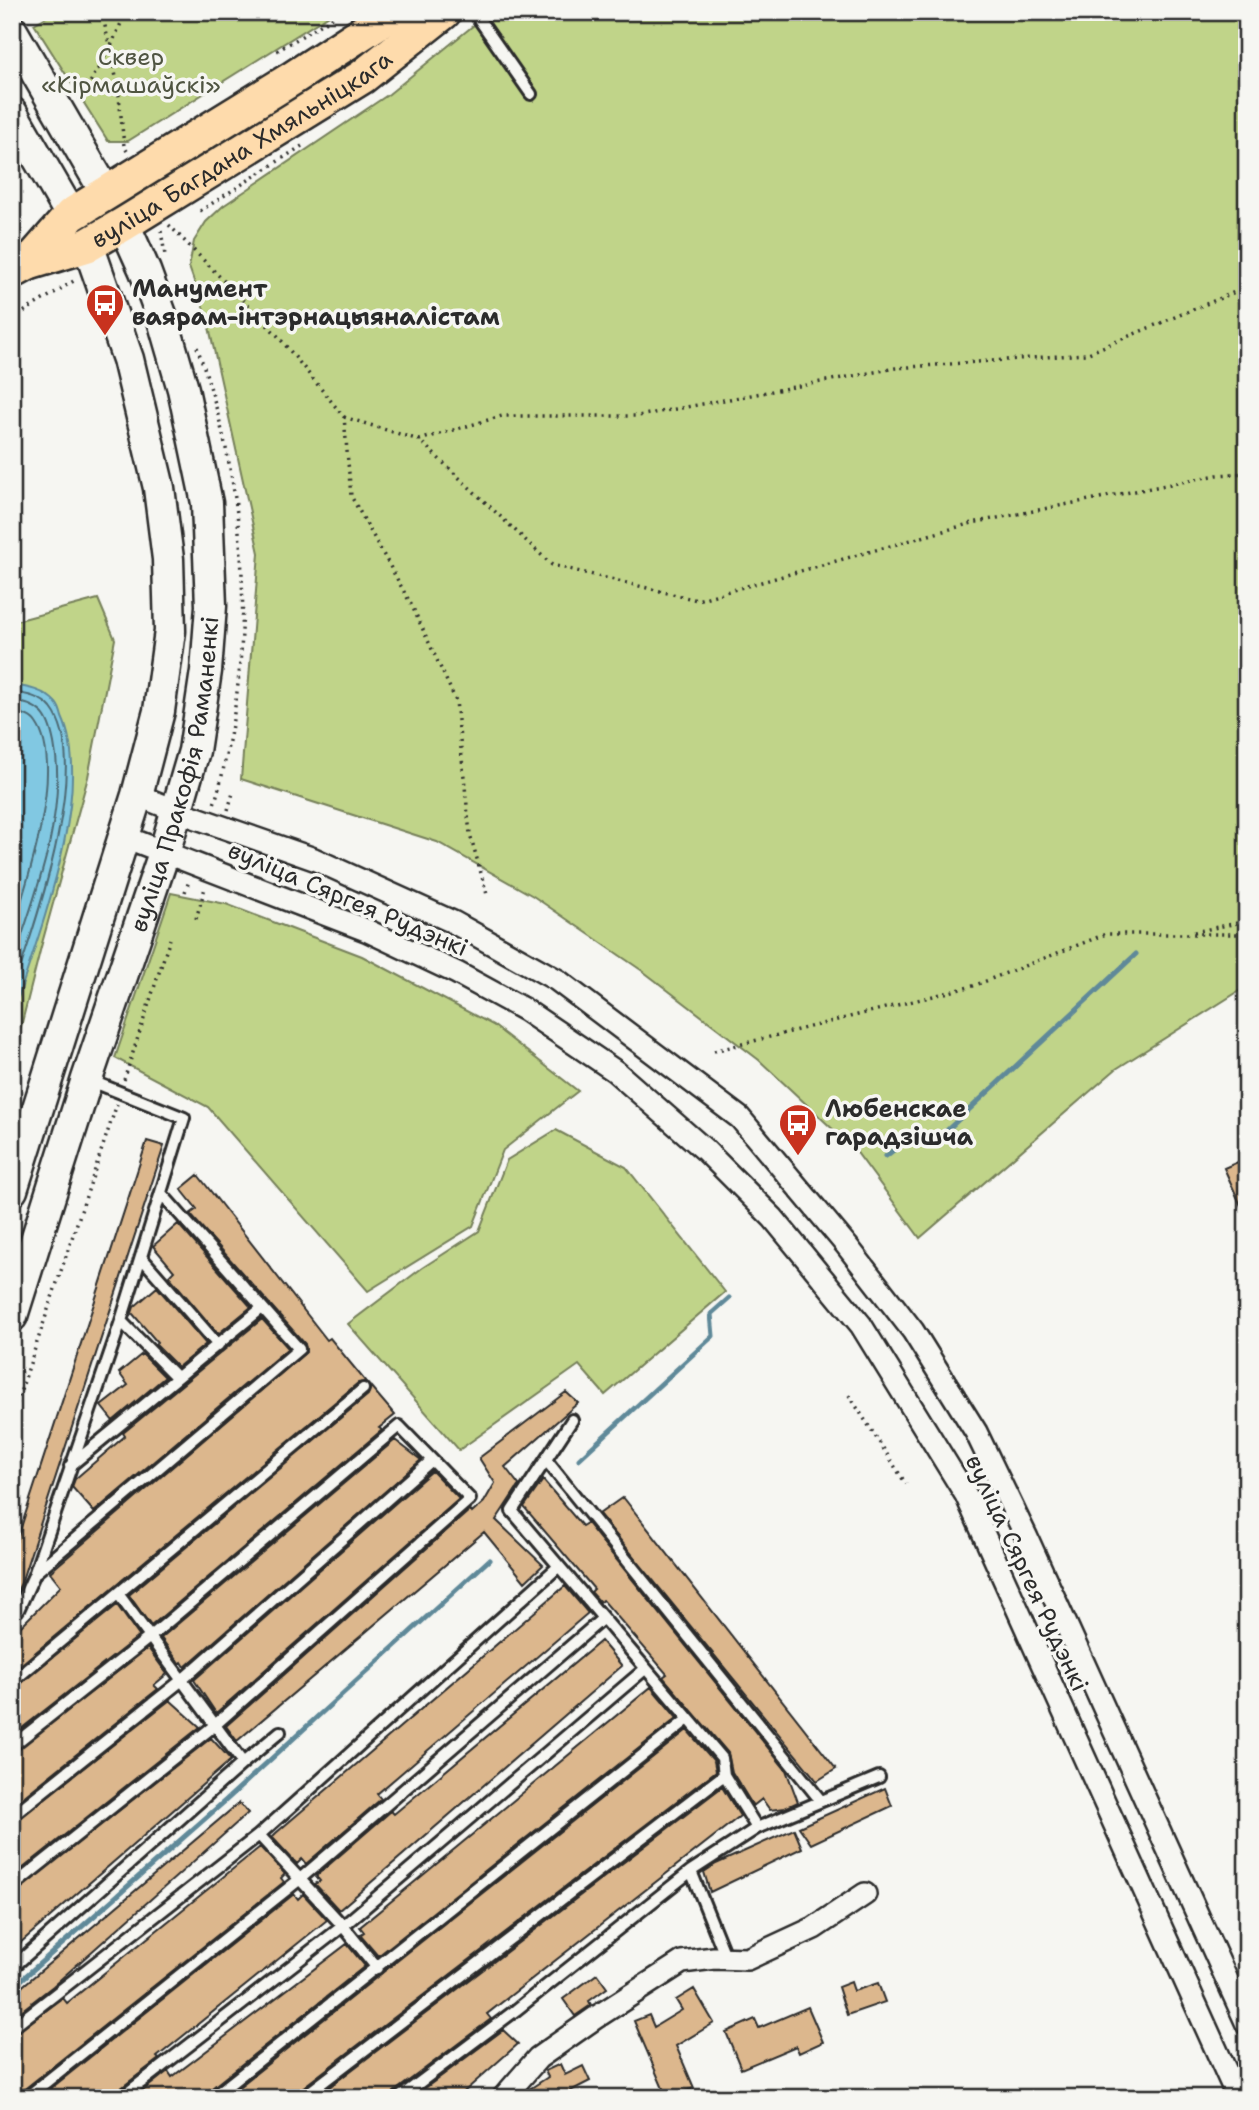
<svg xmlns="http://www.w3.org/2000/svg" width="1259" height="2110" viewBox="0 0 1259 2110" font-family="'Shantell Sans',sans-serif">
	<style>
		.green { fill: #c0d489; stroke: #76805a; stroke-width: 2 }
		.water { fill: #81c8e2; stroke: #5f8999; stroke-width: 2 }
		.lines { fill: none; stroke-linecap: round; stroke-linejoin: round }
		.shore { stroke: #4d6a74; stroke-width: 2 }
		.stream { stroke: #5f8999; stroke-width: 5 }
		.building { fill: #dcb78d; stroke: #2b2b2b; stroke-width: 2 }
		.lane-casing { stroke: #2b2b2b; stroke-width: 16 }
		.street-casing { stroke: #2b2b2b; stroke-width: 26 }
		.secondary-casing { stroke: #2b2b2b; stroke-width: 35 }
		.primary-casing { stroke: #2b2b2b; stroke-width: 38 }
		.path { stroke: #2b2b2b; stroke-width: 3.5; stroke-dasharray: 2 5; stroke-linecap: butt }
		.lane { stroke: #f6f6f2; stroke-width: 10 }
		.street { stroke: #f6f6f2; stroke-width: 21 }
		.secondary { stroke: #f6f6f2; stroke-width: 30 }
		.primary { stroke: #fedbac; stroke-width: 33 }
		.labels { text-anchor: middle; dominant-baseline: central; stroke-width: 7; stroke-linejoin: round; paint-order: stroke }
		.park-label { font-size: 24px; fill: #505542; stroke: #f6f6f2 }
		.street-label { font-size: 24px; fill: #2b2b2b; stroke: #f6f6f2 }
		.poi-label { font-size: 24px; font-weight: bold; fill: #2b2b2b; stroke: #f6f6f2; text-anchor: start }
	</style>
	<rect width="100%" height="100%" fill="#f6f6f2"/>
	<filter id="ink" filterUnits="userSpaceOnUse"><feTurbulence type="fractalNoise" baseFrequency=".0143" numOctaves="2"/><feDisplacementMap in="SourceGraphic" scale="14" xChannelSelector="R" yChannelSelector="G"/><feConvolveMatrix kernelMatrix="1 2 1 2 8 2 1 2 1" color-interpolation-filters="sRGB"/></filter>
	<g filter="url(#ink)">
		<path class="green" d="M 55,12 L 334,12 L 128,141 L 108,141 L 34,24 Z
			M 490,12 L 1247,12 L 1247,986 L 1116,1069 L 920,1238 L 855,1150 L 759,1060 L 644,972 L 533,896 L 437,842 L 241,779 L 259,553 L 207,318 L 189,267 L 194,241 L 206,222 L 223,206 L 389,94 Z
			M 98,599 L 115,639 L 88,777 L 41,947 L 12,1062 L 12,622 Z
			M 171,893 L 226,904 L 362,956 L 493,1025 L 578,1091 L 503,1150 L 473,1226 L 368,1291 L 208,1107 L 115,1058 Z
			M 556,1130 L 626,1167 L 725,1292 L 605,1395 L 579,1365 L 459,1450 L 348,1324 L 422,1268 L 479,1231 L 507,1160 Z"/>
		<path class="water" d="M 12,685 C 27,687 45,690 56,703 C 59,706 61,713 62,717 C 96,791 36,941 12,1016 Z"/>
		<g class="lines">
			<path class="shore" d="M 12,692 C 26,694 42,697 51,708 C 94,763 32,932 12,993
				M 12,701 C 23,703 33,704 42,713 C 49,720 52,733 54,743 C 68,813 34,898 12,965
				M 12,712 C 21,713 31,715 36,723 C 66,766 27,884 12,930"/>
			<path class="stream" d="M 886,1156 L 913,1135 L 944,1133 L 1136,954
				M 579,1459 L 713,1336 L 711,1314 L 729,1298
				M 12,1988 L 225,1801 L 489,1560"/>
		</g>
		<path class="building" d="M 147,1141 L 164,1146 L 21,1583 L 12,1602 L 12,1555 Z
			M 1247,1158 L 1247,1219 L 1224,1168 Z
			M 198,1175 L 327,1340 L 330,1338 L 366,1382 L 358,1383 L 12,1672 L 12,1635 L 61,1586 L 50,1572 L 306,1352 L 305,1344 L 190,1214 L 197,1209 L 181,1189 Z
			M 178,1224 L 251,1307 L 218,1334 L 169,1276 L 174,1271 L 153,1246 Z
			M 157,1287 L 206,1344 L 178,1367 L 155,1344 L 157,1342 L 132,1313 L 134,1307 Z
			M 262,1319 L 288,1348 L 94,1512 L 72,1487 L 75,1479 L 125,1436 L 123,1433 Z
			M 142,1354 L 165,1377 L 113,1421 L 101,1406 L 128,1385 L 119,1373 Z
			M 371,1387 L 395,1415 L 379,1428 L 382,1430 L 151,1626 L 129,1595 L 368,1395 Z
			M 566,1392 L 578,1403 L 505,1467 L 519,1485 L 496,1520 L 543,1565 L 525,1582 L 484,1532 L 237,1741 L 226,1726 L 470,1510 L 472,1513 L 484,1502 L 495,1483 L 479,1458 Z
			M 395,1440 L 421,1460 L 185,1667 L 182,1662 L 180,1664 L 161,1638 Z
			M 432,1471 L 459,1499 L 216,1713 L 194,1680 Z
			M 543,1480 L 582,1526 L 587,1523 L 786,1770 L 798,1802 L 785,1808 L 770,1810 L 762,1799 L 753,1806 L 732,1772 L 728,1753 L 663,1677 L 667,1674 L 603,1600 L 600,1602 L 591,1592 L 594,1589 L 524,1507 Z
			M 623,1497 L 836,1769 L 817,1781 L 599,1514 Z
			M 565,1586 L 588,1613 L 377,1794 L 381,1799 L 306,1864 L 302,1859 L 297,1864 L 272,1837 L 276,1833 Z
			M 117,1605 L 139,1636 L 12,1736 L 12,1690 Z
			M 601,1641 L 622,1666 L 339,1910 L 315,1884 L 320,1881 L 316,1876 L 391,1811 L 394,1814 Z
			M 148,1648 L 167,1674 L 154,1685 L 158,1689 L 12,1806 L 12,1754 Z
			M 651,1687 L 677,1718 L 378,1956 L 360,1935 L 364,1932 L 360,1927 Z
			M 170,1700 L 200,1727 L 12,1877 L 12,1824 Z
			M 687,1730 L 714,1761 L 716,1771 L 297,2092 L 294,2098 L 225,2098 Z
			M 211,1738 L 231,1760 L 12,1950 L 12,1895 Z
			M 722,1787 L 740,1816 L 487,2014 L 491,2019 L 394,2092 L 391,2098 L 315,2098 Z
			M 885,1788 L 892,1806 L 811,1844 L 799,1827 Z
			M 239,1803 L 248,1813 L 53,1986 L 12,2018 L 12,1995 Z
			M 794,1829 L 802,1848 L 710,1892 L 704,1872 L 716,1864 Z
			M 260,1847 L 285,1874 L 281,1878 L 284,1882 L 21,2092 L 18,2098 L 12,2098 L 12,2036 L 63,1998 L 67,2003 Z
			M 294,1894 L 298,1899 L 303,1894 L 327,1920 L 157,2057 L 159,2059 L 116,2092 L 113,2098 L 39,2098 Z
			M 347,1944 L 365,1966 L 207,2092 L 204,2098 L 134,2098 L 168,2071 L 172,2077 Z
			M 597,1974 L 607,1988 L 589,2001 L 591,2005 L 575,2016 L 563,1999 Z
			M 851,1982 L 854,1991 L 878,1983 L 885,2002 L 847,2015 L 838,1987 Z
			M 694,1989 L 714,2023 L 676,2046 L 694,2088 L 667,2098 L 634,2021 L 649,2015 L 654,2027 L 682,2010 L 676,2000 Z
			M 808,2007 L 823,2042 L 799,2053 L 796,2046 L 741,2069 L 726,2032 L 755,2019 L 759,2028 Z
			M 503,2030 L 518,2044 L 457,2098 L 412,2098 Z
			M 560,2064 L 565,2075 L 583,2066 L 590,2081 L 557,2098 L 521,2098 L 528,2090 L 548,2077 L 545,2071 Z"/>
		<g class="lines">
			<defs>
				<path id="lane" d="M 474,12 L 531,94
					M 141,1257 L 218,1345
					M 121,1321 L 177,1378
					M 546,1460 L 821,1801
					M 70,1466 L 262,1308
					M 35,1573 L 299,1349 L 161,1193
					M 18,1610 L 34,1575 L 121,1321 L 184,1118 L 89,1080
					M 12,1682 L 363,1389
					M 12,1746 L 150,1637 L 399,1426 L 470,1499 L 215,1725 L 12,1887
					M 243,1763 L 280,1732
					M 724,1775 L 757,1828
					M 12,1816 L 182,1680 L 432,1460
					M 259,1835 L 343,1926 L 377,1968
					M 691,1871 L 726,1958
					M 12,1968 L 243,1763 L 119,1595
					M 12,2028 L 259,1835 L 558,1567
					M 26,2098 L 300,1879 L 602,1619
					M 121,2098 L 343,1926 L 645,1669
					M 212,2098 L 688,1719
					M 302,2098 L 724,1775 L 722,1758 L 512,1511 L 572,1420
					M 399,2098 L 516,2010 L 691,1871 L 757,1828 L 879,1777"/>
				<path id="street" d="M 137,795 L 177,811 L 314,859 L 453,922 L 557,980 L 740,1118 L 847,1246 L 913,1331 L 976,1432 L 1027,1538 L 1247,2024
					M 125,837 L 366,930 L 457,973 L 525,1010 L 615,1071 L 705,1150 L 773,1218 L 861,1325 L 966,1495 L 1238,2098
					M 503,2098 L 538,2058 L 595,2018 L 682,1962 L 714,1958 L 747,1959 L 814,1928 L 865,1894"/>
				<g id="secondary">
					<path d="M 12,31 L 106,193"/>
					<path d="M 12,113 L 71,215"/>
					<path d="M 12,1190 L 137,795 L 159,711 L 170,631 L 168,559 L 159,488 L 128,359 L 88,245"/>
					<path id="s1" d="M 12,1316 L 87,1079 L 165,850 L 194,751 L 206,671 L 211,606 L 207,503 L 183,389 L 163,320 L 145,271 L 124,224"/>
				</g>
				<g id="primary">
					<path d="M 29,263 L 71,215 L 293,78 L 394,12"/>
					<path id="s2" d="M 12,272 L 29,263 L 88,245 L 124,224 L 362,77 L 444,12"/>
				</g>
			</defs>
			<use href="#lane" class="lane-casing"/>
			<use href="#street" class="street-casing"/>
			<use href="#secondary" class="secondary-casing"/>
			<use href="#primary" class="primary-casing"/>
			<path class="path" d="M 102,12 L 118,86 L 124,146 L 127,151
				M 277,51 L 342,12
				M 80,100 L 110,48 L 126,12
				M 12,176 L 24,178
				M 12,189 L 24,182
				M 200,211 L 302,146
				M 169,225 L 277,335 L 344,417 L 351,496 L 412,606 L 456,701 L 470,834 L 488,898
				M 161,231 L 165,255
				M 12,319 L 77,279
				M 197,347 C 242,472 255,606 230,736 C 225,759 222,782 214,804
				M 344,417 L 419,440 L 552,565 L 697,600 L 972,523 L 1217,475 L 1247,473
				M 419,440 L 502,416 L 638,416 L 896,368 L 1086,354 L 1247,287
				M 228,810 L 233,793
				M 185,892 L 189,881
				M 196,919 L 205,888
				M 1194,932 L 1247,921
				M 714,1051 L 973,986 L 1106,934 L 1247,934
				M 124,1080 L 170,939
				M 849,1395 L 906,1484
				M 12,1417 L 117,1104"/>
			<use href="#lane" class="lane"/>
			<use href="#street" class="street"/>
			<use href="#secondary" class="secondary"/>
			<use href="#primary" class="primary"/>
		</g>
	</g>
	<defs>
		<symbol id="bus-pin" viewBox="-11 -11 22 30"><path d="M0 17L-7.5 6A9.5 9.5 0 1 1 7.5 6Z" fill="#c8321e" stroke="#f6f6f2"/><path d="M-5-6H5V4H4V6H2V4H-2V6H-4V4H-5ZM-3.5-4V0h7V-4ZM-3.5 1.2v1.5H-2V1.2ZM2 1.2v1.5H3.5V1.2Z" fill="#fff"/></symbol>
	</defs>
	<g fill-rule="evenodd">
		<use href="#bus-pin" x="83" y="281" width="44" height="60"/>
		<use href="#bus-pin" x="776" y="1101" width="44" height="60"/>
	</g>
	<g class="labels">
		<g class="park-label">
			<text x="131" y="57">Сквер<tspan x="131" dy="28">«Кірмашаўскі»</tspan></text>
		</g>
		<g class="street-label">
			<text stroke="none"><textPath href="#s2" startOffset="262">вуліца Багдана Хмяльніцкага</textPath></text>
			<text stroke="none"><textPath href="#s1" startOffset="567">вуліца Пракофія Раманенкі</textPath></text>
			<text transform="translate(348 899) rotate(23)">вуліца Сяргея Рудэнкі</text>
			<text transform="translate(1027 1573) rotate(65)">вуліца Сяргея Рудэнкі</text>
		</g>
		<g class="poi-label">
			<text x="132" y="289">Манумент<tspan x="132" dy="28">ваярам-інтэрнацыяналістам</tspan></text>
			<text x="825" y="1109">Любенскае<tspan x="825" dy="28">гарадзішча</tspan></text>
		</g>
	</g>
	<rect width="1259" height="2110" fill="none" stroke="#f6f6f2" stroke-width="42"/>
	<rect x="21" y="21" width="1217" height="2068" fill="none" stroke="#2b2b2b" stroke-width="2.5" filter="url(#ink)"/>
</svg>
